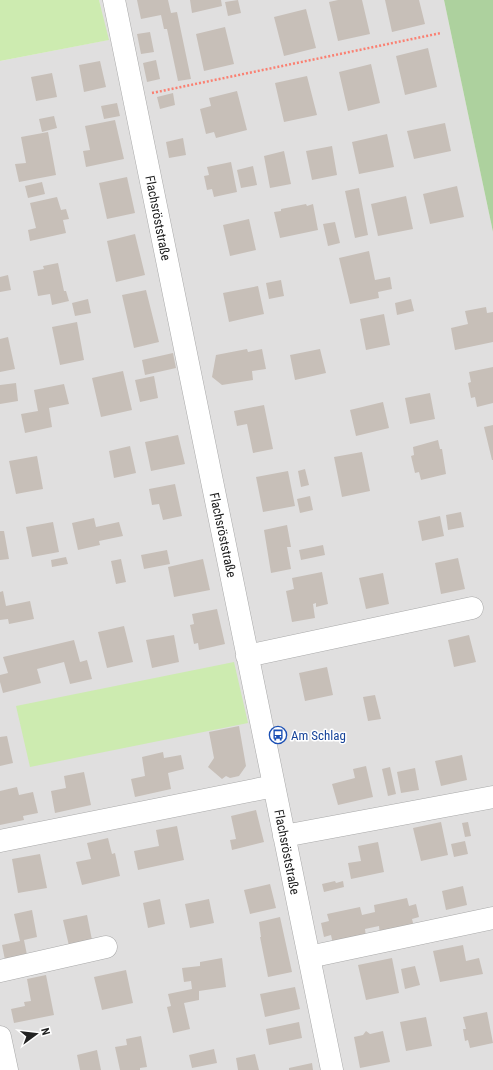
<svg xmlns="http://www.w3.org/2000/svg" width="493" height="1070" viewBox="0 0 493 1070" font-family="'Roboto Condensed',sans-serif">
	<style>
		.residential { fill: #e0dfdf }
		.grass { fill: #cdebb0 }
		.forest { fill: #add19e }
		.building { fill: #c7bfb8 }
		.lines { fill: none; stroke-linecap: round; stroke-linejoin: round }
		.minor-casing { stroke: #a9a9a9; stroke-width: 23 }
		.path { stroke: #fa8072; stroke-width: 2.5; stroke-dasharray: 2 2; stroke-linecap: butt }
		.minor { stroke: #fff; stroke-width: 22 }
		.labels { text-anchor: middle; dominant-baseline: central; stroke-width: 3; stroke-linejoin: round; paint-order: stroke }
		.street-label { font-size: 13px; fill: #222; stroke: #fff }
		.transit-label { font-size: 13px; fill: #164399; stroke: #fff; text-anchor: start }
	</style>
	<rect width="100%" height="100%" fill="#f2efe9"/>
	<path class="residential" d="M 99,0 L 444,0 L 493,232 L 493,1070 L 0,1070 L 0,61 L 108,40 Z"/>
	<path class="grass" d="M 0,0 L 99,0 L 109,40 L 0,61 Z
		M 234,662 L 248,723 L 30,767 L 16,706 Z"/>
	<path class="forest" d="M 444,0 L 493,0 L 493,232 Z"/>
	<path class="building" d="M 137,0 L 168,0 L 171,13 L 177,12 L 191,79 L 178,81 L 167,29 L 164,29 L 161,15 L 141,19 Z
		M 190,0 L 221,0 L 222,6 L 192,13 Z
		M 238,0 L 241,13 L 228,16 L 225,2 Z
		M 338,0 L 362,0 L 370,34 L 338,41 L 329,2 Z
		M 385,0 L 419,0 L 425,24 L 392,32 Z
		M 306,9 L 316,48 L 284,56 L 274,17 Z
		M 225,27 L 234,64 L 204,71 L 196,34 Z
		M 150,32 L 154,52 L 141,54 L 137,34 Z
		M 428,48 L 437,87 L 405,95 L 396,56 Z
		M 156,60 L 160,79 L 147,82 L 143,63 Z
		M 100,61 L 106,87 L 84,92 L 79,65 Z
		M 371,64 L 380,103 L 348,111 L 339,72 Z
		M 52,73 L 57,97 L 36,101 L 31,77 Z
		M 307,76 L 317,115 L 284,122 L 275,83 Z
		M 237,91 L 247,130 L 216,138 L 214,132 L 206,134 L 200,109 L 211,106 L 209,98 Z
		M 173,93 L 175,105 L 160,109 L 157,97 Z
		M 117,103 L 120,116 L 104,119 L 101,106 Z
		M 54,116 L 57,128 L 42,132 L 39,119 Z
		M 115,120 L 124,159 L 86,167 L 83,151 L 90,150 L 85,126 Z
		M 445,123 L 451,151 L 414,159 L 407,131 Z
		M 48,132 L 56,175 L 19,182 L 15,164 L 26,163 L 21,137 Z
		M 387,134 L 394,167 L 359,174 L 352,142 Z
		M 183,138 L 186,155 L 169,158 L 166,142 Z
		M 332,146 L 337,175 L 312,180 L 306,151 Z
		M 284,151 L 291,184 L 270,188 L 264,156 Z
		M 231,162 L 237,192 L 214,197 L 212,189 L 207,190 L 204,176 L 209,175 L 207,167 Z
		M 253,166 L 257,185 L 241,188 L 237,170 Z
		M 127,177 L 135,213 L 107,219 L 99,183 Z
		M 42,182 L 45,194 L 28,198 L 25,186 Z
		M 457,186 L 464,217 L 430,224 L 423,194 Z
		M 359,188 L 368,235 L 355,238 L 345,191 Z
		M 406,196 L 413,229 L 378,236 L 371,204 Z
		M 57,197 L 61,210 L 66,209 L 69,219 L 63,220 L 66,233 L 30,241 L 28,230 L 36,228 L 30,203 Z
		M 306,204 L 307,206 L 313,204 L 318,230 L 280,238 L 274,212 L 281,211 L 281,209 Z
		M 249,219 L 256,250 L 230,256 L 223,225 Z
		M 335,222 L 340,243 L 328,246 L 323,224 Z
		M 135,234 L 145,275 L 116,282 L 107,241 Z
		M 369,251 L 375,280 L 390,277 L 392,289 L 378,292 L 379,298 L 350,304 L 339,258 Z
		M 58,263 L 64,291 L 66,291 L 69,301 L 52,305 L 50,294 L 38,296 L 33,271 L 44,269 L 43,266 Z
		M 8,275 L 11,290 L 0,292 L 0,277 Z
		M 281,280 L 284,296 L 269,299 L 266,283 Z
		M 258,286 L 264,314 L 229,322 L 223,293 Z
		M 146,290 L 159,342 L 134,348 L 122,295 Z
		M 88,299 L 91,313 L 75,316 L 72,303 Z
		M 411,299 L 414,311 L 397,315 L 395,303 Z
		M 486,307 L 487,313 L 493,312 L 493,342 L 455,350 L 451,328 L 468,324 L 465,311 Z
		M 384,314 L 390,345 L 366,350 L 360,319 Z
		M 77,322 L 84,360 L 60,365 L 52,327 Z
		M 8,337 L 15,369 L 0,372 L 0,339 Z
		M 247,349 L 248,352 L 262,349 L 266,369 L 252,371 L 253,380 L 222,385 L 212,377 L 216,355 Z
		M 320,349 L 326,373 L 295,380 L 290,355 Z
		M 173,353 L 176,368 L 145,375 L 142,360 Z
		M 493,367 L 493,403 L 477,407 L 475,397 L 471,398 L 468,383 L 471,382 L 469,372 Z
		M 123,371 L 132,410 L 101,417 L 92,378 Z
		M 154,376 L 158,398 L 140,402 L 135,380 Z
		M 16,383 L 18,401 L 0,404 L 0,385 Z
		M 64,384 L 69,404 L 49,408 L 52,427 L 25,433 L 21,414 L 38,411 L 34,390 Z
		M 430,393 L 435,419 L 410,424 L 405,398 Z
		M 383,402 L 389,428 L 356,436 L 350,410 Z
		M 264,405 L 273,449 L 253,453 L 247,424 L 237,426 L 234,411 Z
		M 493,425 L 493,460 L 492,460 L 484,427 Z
		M 178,435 L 185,464 L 151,471 L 145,442 Z
		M 438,440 L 440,449 L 442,449 L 446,474 L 421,480 L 419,472 L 415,473 L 411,456 L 414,455 L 413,447 Z
		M 130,446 L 136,473 L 114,478 L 109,451 Z
		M 362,452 L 370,491 L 342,497 L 334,457 Z
		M 37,456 L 43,489 L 16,494 L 9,461 Z
		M 305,469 L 309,485 L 301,487 L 298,471 Z
		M 288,471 L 295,506 L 263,512 L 256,477 Z
		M 175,484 L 182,516 L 163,520 L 159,504 L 152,505 L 149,489 Z
		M 310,496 L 313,510 L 300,513 L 297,499 Z
		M 461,512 L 464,527 L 448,530 L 446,515 Z
		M 440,516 L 444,536 L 422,541 L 418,521 Z
		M 94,518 L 96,527 L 119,522 L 123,536 L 99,541 L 100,545 L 78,550 L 72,523 Z
		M 53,522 L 59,552 L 32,557 L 26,527 Z
		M 287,525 L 291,547 L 287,547 L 291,569 L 271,573 L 264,530 Z
		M 0,531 L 4,531 L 9,559 L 0,560 Z
		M 323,545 L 325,555 L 301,560 L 299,550 Z
		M 167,550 L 170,564 L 144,569 L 141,555 Z
		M 66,557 L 68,564 L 52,567 L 51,560 Z
		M 458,558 L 465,589 L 441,594 L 435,563 Z
		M 121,559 L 126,582 L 116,584 L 111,561 Z
		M 203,559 L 210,590 L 174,597 L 168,567 Z
		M 322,572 L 328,604 L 316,607 L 316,603 L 313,604 L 315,618 L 292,622 L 286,591 L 294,589 L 292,578 Z
		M 383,573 L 389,604 L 366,609 L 359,578 Z
		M 3,591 L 6,606 L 30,601 L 34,619 L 9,624 L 8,619 L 0,620 L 0,592 Z
		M 217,609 L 225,644 L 199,650 L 198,643 L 194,644 L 190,625 L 194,624 L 192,614 Z
		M 124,626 L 133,662 L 107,668 L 98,632 Z
		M 174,635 L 179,662 L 152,668 L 146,640 Z
		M 469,635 L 476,662 L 454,667 L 448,640 Z
		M 74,640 L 80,662 L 87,660 L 92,679 L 70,684 L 64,662 L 37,669 L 41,683 L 3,693 L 0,682 L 0,675 L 8,673 L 3,657 Z
		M 327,667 L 333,695 L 305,701 L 299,673 Z
		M 375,695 L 381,719 L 368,721 L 363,697 Z
		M 239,726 L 246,766 L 239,776 L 230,778 L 226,776 L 222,779 L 208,767 L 214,758 L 209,732 Z
		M 7,736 L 13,763 L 0,766 L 0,737 Z
		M 163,752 L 164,758 L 181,755 L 184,769 L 168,773 L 171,789 L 135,797 L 131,779 L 145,776 L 142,757 Z
		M 462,755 L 467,780 L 441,786 L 435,761 Z
		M 366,766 L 373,797 L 338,805 L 332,784 L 355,778 L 353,769 Z
		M 390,767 L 396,794 L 388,796 L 382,769 Z
		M 415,768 L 419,790 L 401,793 L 397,772 Z
		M 84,772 L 91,805 L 55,813 L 51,791 L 66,788 L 64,776 Z
		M 17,787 L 19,795 L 33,792 L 38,813 L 23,816 L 24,820 L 0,825 L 0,791 Z
		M 256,810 L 264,842 L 232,850 L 230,840 L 236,839 L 231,816 Z
		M 441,822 L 448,855 L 421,861 L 413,828 Z
		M 468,822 L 471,836 L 465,837 L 462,823 Z
		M 177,826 L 184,860 L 138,870 L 134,851 L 159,846 L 156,830 Z
		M 108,838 L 112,854 L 115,853 L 120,876 L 82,885 L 76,862 L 91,859 L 87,843 Z
		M 465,841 L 468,854 L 454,857 L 451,844 Z
		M 378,842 L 384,872 L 351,879 L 348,863 L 361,861 L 358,846 Z
		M 40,854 L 47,888 L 18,893 L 12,859 Z
		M 335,881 L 336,883 L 343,881 L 344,887 L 324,892 L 322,884 Z
		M 270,884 L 276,908 L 250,914 L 244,890 Z
		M 463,886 L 467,905 L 446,910 L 442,891 Z
		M 407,898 L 409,906 L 416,904 L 419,917 L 412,919 L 414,927 L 380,935 L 379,926 L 365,929 L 366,937 L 333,944 L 331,935 L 324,937 L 321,923 L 329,921 L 327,914 L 360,907 L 362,915 L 375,912 L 374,905 Z
		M 160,899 L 165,924 L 148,928 L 143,903 Z
		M 209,899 L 214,923 L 190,928 L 185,904 Z
		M 32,910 L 37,937 L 24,940 L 27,955 L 5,960 L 2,945 L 20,941 L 14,914 Z
		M 87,915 L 93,945 L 70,950 L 63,920 Z
		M 280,917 L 292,972 L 268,977 L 260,937 L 261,937 L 259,922 Z
		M 463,945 L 466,961 L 479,958 L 483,974 L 440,982 L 433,951 Z
		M 222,958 L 226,987 L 199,991 L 199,1000 L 184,1003 L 190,1029 L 173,1033 L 167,1007 L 171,1006 L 168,994 L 192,989 L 191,981 L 184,982 L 182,968 L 200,966 L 200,962 Z
		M 392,958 L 399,993 L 366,1000 L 358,965 Z
		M 415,966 L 420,985 L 405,989 L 401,969 Z
		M 126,970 L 133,1003 L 102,1010 L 94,977 Z
		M 46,975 L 54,1015 L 14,1023 L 11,1009 L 25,1006 L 24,1002 L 31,1001 L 27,979 Z
		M 295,987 L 300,1009 L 265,1017 L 260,994 Z
		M 487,1012 L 493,1043 L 470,1048 L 468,1040 L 465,1041 L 463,1029 L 466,1029 L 463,1017 Z
		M 426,1017 L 432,1046 L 406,1051 L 400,1022 Z
		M 299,1022 L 302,1038 L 269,1045 L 266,1029 Z
		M 366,1031 L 370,1034 L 383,1031 L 390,1062 L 360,1068 L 354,1037 L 363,1035 Z
		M 141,1036 L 147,1067 L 140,1068 L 140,1070 L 120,1070 L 115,1047 L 127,1045 L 126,1039 Z
		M 214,1049 L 217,1063 L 192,1068 L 189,1055 Z
		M 97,1050 L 101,1070 L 80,1070 L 77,1055 Z
		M 255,1054 L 259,1070 L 238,1070 L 236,1058 Z
		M 312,1063 L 313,1070 L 289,1070 L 289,1068 Z"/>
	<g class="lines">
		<defs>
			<path id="minor" d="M 114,0 L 332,1070
				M 247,656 L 472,608
				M 284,836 L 493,797
				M 0,841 L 274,786
				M 309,957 L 493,918
				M 0,971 L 106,947
				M 0,1037 L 7,1070"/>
		</defs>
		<use href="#minor" class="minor-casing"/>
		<path class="path" d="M 152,93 L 441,33"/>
		<use href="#minor" class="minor"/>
	</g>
	<defs>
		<symbol id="bus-ring" viewBox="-11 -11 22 22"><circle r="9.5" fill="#fff" stroke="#1a4fb4" stroke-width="1.5"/><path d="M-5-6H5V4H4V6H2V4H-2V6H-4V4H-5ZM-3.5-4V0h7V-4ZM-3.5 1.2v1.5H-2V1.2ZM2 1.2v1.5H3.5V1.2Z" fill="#1a4fb4"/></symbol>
	</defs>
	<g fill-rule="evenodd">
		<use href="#bus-ring" x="268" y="725" width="20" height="20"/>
	</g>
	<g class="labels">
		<g class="street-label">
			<text transform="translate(158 218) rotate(79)">Flachsröststraße</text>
			<text transform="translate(223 535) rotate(78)">Flachsröststraße</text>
			<text transform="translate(287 852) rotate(79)">Flachsröststraße</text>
		</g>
		<g class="transit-label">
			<text x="291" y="735">Am Schlag</text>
		</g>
	</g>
	<g transform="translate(36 1034) rotate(75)" stroke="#ffffff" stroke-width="3" paint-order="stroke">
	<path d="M0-3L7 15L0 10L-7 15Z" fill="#222222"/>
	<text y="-6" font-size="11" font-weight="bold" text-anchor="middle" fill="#222222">N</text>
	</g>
</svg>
